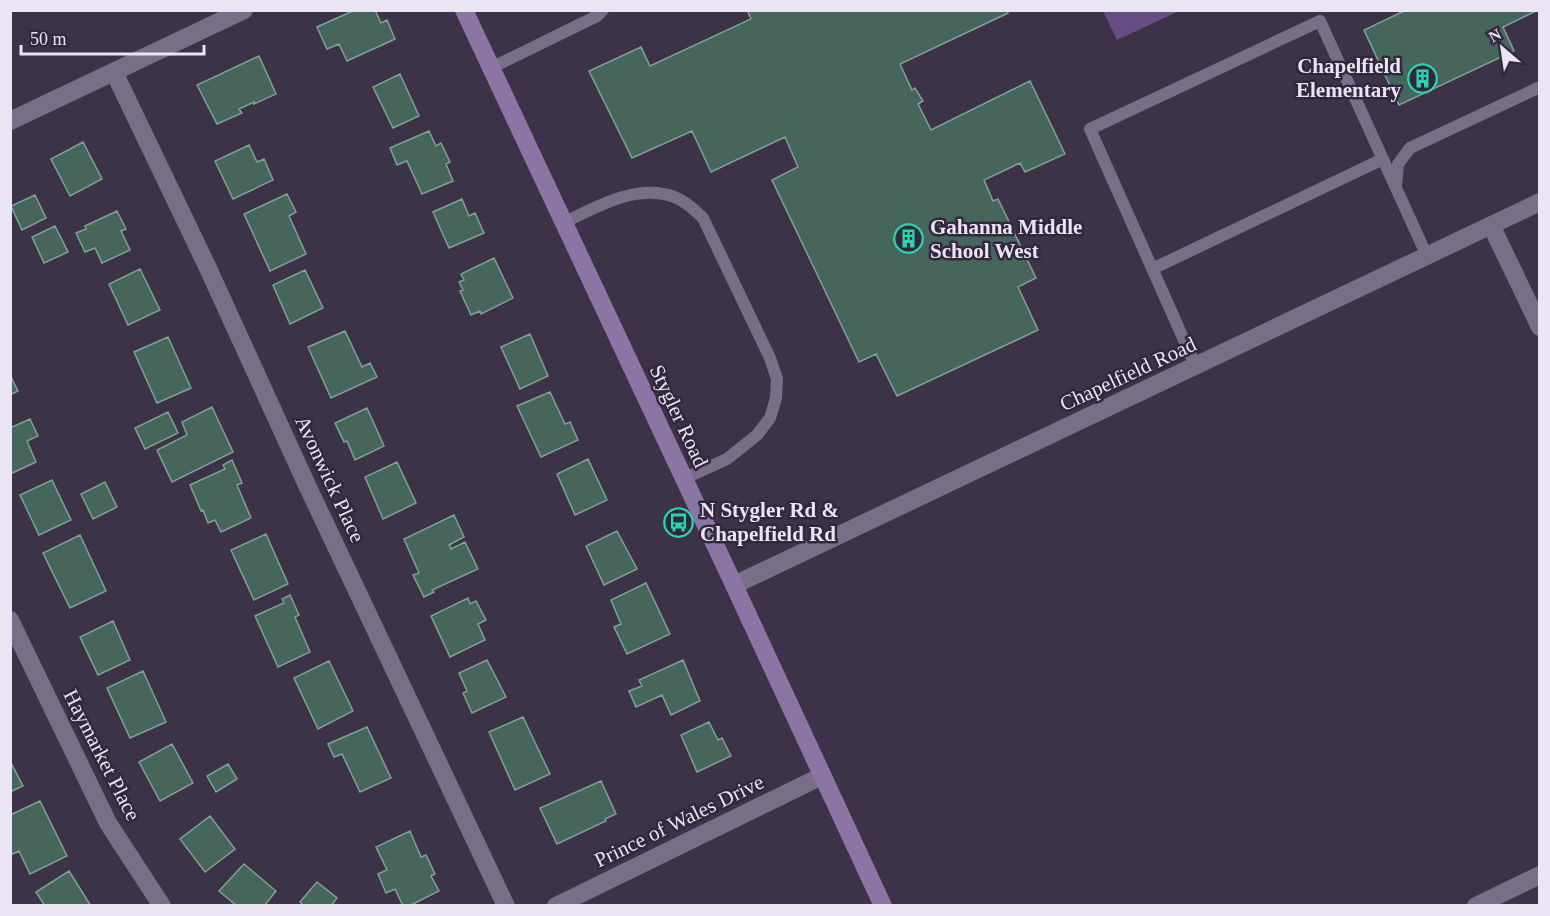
<svg xmlns="http://www.w3.org/2000/svg" width="1550" height="916" viewBox="0 0 1550 916" font-family="'Times New Roman',serif">
	<style>
		.green { fill: #664d83 }
		.building { fill: #46655b; stroke: #80a195; stroke-width: 1.5 }
		.lines { fill: none; stroke-linecap: round; stroke-linejoin: round }
		.lane { stroke: #796e87; stroke-width: 12 }
		.street { stroke: #796e87; stroke-width: 18 }
		.secondary { stroke: #8a75a4; stroke-width: 18 }
		.labels { text-anchor: middle; dominant-baseline: central; stroke-width: 5; stroke-linejoin: round; paint-order: stroke }
		.poi-label { font-size: 21px; font-weight: bold; fill: #ebe5f3; stroke: #32283e; text-anchor: start }
		.street-label { font-size: 21px; fill: #ebe5f3; stroke: #32283e }
	</style>
	<rect width="100%" height="100%" fill="#3c3348"/>
	<path class="green" d="M 1103,11 L 1179,11 L 1117,40 Z"/>
	<path class="building" d="M 355,10 L 375,10 L 381,23 L 387,20 L 395,39 L 347,61 L 339,44 L 327,49 L 317,27 Z
		M 747,10 L 1007,10 L 1008,13 L 900,64 L 912,90 L 915,88 L 923,101 L 918,104 L 931,130 L 1030,81 L 1065,154 L 1025,172 L 1020,163 L 984,180 L 993,201 L 998,199 L 1036,278 L 1018,287 L 1038,330 L 897,396 L 876,354 L 859,362 L 772,180 L 798,167 L 785,137 L 711,172 L 692,131 L 632,158 L 589,71 L 641,47 L 650,66 L 751,19 Z
		M 1406,10 L 1538,10 L 1503,27 L 1514,51 L 1399,105 L 1364,30 Z
		M 259,56 L 276,94 L 254,104 L 254,102 L 239,109 L 242,113 L 217,124 L 197,85 Z
		M 400,74 L 419,116 L 393,128 L 373,87 Z
		M 429,131 L 436,146 L 441,143 L 450,162 L 446,164 L 453,181 L 422,194 L 407,161 L 397,165 L 390,148 Z
		M 83,142 L 102,179 L 70,196 L 51,159 Z
		M 249,145 L 257,162 L 264,159 L 273,180 L 233,199 L 215,161 Z
		M 287,194 L 296,212 L 289,216 L 306,254 L 270,271 L 244,214 Z
		M 35,195 L 46,218 L 22,230 L 11,206 Z
		M 462,199 L 469,216 L 475,213 L 484,233 L 449,248 L 433,212 Z
		M 117,211 L 126,229 L 121,231 L 130,250 L 102,263 L 95,248 L 85,252 L 76,233 L 86,229 L 85,226 Z
		M 55,226 L 68,252 L 44,263 L 32,237 Z
		M 494,258 L 513,298 L 481,314 L 480,311 L 471,315 L 460,291 L 463,290 L 459,282 L 464,280 L 461,274 Z
		M 140,269 L 160,310 L 128,325 L 109,284 Z
		M 305,270 L 323,308 L 290,324 L 273,285 Z
		M 345,331 L 362,367 L 370,363 L 377,377 L 331,398 L 308,347 Z
		M 530,334 L 548,376 L 520,389 L 501,347 Z
		M 168,337 L 191,388 L 157,403 L 134,352 Z
		M 10,375 L 18,391 L 10,395 Z
		M 550,392 L 565,424 L 570,422 L 578,440 L 541,457 L 517,406 Z
		M 212,407 L 233,452 L 172,482 L 157,450 L 187,435 L 182,422 Z
		M 367,408 L 384,446 L 355,460 L 347,441 L 344,442 L 335,423 Z
		M 168,412 L 178,433 L 145,449 L 135,428 Z
		M 30,419 L 38,436 L 27,441 L 36,462 L 10,474 L 10,428 Z
		M 588,459 L 607,500 L 575,515 L 557,474 Z
		M 232,460 L 242,483 L 237,485 L 251,518 L 221,532 L 215,520 L 208,523 L 203,510 L 201,511 L 190,485 L 225,469 L 223,465 Z
		M 397,462 L 416,503 L 383,519 L 365,477 Z
		M 52,480 L 71,520 L 39,535 L 20,495 Z
		M 105,482 L 117,507 L 93,519 L 81,494 Z
		M 454,515 L 464,537 L 449,545 L 450,546 L 451,549 L 465,542 L 478,569 L 432,590 L 434,592 L 424,597 L 413,575 L 419,573 L 404,539 Z
		M 617,531 L 637,569 L 604,585 L 586,546 Z
		M 266,534 L 288,584 L 254,600 L 231,550 Z
		M 80,535 L 106,591 L 70,608 L 43,553 Z
		M 646,583 L 670,634 L 627,654 L 614,627 L 621,624 L 611,600 Z
		M 290,595 L 299,615 L 295,617 L 310,652 L 278,667 L 255,616 L 284,603 L 282,599 Z
		M 468,598 L 470,604 L 476,601 L 486,620 L 478,624 L 485,640 L 450,657 L 431,616 Z
		M 113,621 L 130,660 L 98,675 L 80,637 Z
		M 487,660 L 506,697 L 472,713 L 463,693 L 467,691 L 459,673 Z
		M 683,660 L 700,701 L 671,715 L 662,695 L 636,707 L 629,691 L 642,686 L 639,680 Z
		M 329,661 L 353,711 L 318,729 L 294,678 Z
		M 143,671 L 166,722 L 130,738 L 107,688 Z
		M 523,717 L 550,774 L 515,790 L 489,732 Z
		M 709,722 L 718,740 L 722,738 L 731,756 L 697,772 L 681,735 Z
		M 367,727 L 391,778 L 360,792 L 342,754 L 334,757 L 328,744 Z
		M 172,744 L 193,783 L 160,801 L 139,762 Z
		M 10,761 L 23,786 L 10,792 Z
		M 228,764 L 237,779 L 216,792 L 207,776 Z
		M 601,781 L 616,814 L 605,819 L 606,821 L 557,844 L 540,808 Z
		M 40,801 L 67,856 L 30,874 L 19,851 L 10,855 L 10,815 Z
		M 210,816 L 235,849 L 205,872 L 180,839 Z
		M 410,831 L 421,857 L 426,855 L 435,874 L 431,876 L 439,891 L 409,906 L 403,906 L 395,889 L 386,893 L 378,874 L 387,870 L 376,847 Z
		M 244,864 L 276,891 L 264,906 L 237,906 L 219,891 Z
		M 69,871 L 91,906 L 45,906 L 36,892 Z
		M 317,882 L 337,898 L 331,906 L 304,906 L 300,902 Z"/>
	<g class="lines">
		<path class="lane" d="M 491,68 L 597,16 L 603,10
			M 1396,186 L 1398,164 L 1410,148 L 1540,87
			M 563,223 C 596,207 635,184 672,196 C 684,200 694,209 703,218 L 770,358 L 777,379 L 776,398 L 770,418 L 757,435 L 727,459 L 683,479
			M 1152,269 L 1383,159
			M 1196,367 L 1090,129 L 1320,21 L 1427,256"/>
		<path class="street" d="M 114,72 L 207,266 L 306,483 L 506,906
			M 10,121 L 244,10
			M 1491,225 L 1540,327
			M 734,585 L 1540,202
			M 10,620 L 108,823 L 162,906
			M 556,906 L 822,776
			M 1476,906 L 1540,875"/>
		<path class="secondary" d="M 464,10 L 734,585 L 883,906"/>
	</g>
	<defs>
		<symbol id="building-ring" viewBox="-11 -11 22 22"><circle r="9.5" fill="#32283e" stroke="#29d5ad" stroke-width="1.5"/><path d="M-4-6H4V6H1V3H-1V6H-4ZM-2.5-4.3h1.7v1.8h-1.7ZM.8-4.3h1.7v1.8H.8ZM-2.5-1h1.7V.8h-1.7ZM.8-1h1.7V.8H.8Z" fill="#29d5ad"/></symbol>
		<symbol id="bus-ring" viewBox="-11 -11 22 22"><circle r="9.5" fill="#32283e" stroke="#29d5ad" stroke-width="1.5"/><path d="M-5-6H5V4H4V6H2V4H-2V6H-4V4H-5ZM-3.5-4V0h7V-4ZM-3.5 1.2v1.5H-2V1.2ZM2 1.2v1.5H3.5V1.2Z" fill="#29d5ad"/></symbol>
	</defs>
	<g fill-rule="evenodd">
		<use href="#building-ring" x="1406" y="62" width="33" height="33"/>
		<use href="#building-ring" x="892" y="222" width="33" height="33"/>
		<use href="#bus-ring" x="662" y="506" width="33" height="33"/>
	</g>
	<g class="labels">
		<g class="poi-label">
			<text x="1401" y="66" text-anchor="end">Chapelfield<tspan x="1401" dy="24">Elementary</tspan></text>
			<text x="930" y="227">Gahanna Middle<tspan x="930" dy="24">School West</tspan></text>
			<text x="700" y="510">N Stygler Rd &amp;<tspan x="700" dy="24">Chapelfield Rd</tspan></text>
		</g>
		<g class="street-label">
			<text transform="translate(1128 374) rotate(-25)">Chapelfield Road</text>
			<text transform="translate(679 416) rotate(65)">Stygler Road</text>
			<text transform="translate(330 479) rotate(65)">Avonwick Place</text>
			<text transform="translate(102 755) rotate(63)">Haymarket Place</text>
			<text transform="translate(679 821) rotate(-26)">Prince of Wales Drive</text>
		</g>
	</g>
	<rect width="1550" height="916" fill="none" stroke="#ebe5f3" stroke-width="24"/>
	<g transform="translate(1502 48) rotate(331)" stroke="#32283e" stroke-width="4.5" paint-order="stroke">
	<path d="M0-4.5L10 22L0 15L-10 22Z" fill="#ebe5f3"/>
	<text y="-9" font-size="16" font-weight="bold" text-anchor="middle" fill="#ebe5f3">N</text>
	</g>
	<path d="M21 45v9h183v-9" fill="none" stroke="#ebe5f3" stroke-width="3"/>
	<text x="30" y="45" font-size="18" fill="#ebe5f3" stroke="#32283e" stroke-width="4.5" paint-order="stroke">50 m</text>
</svg>
